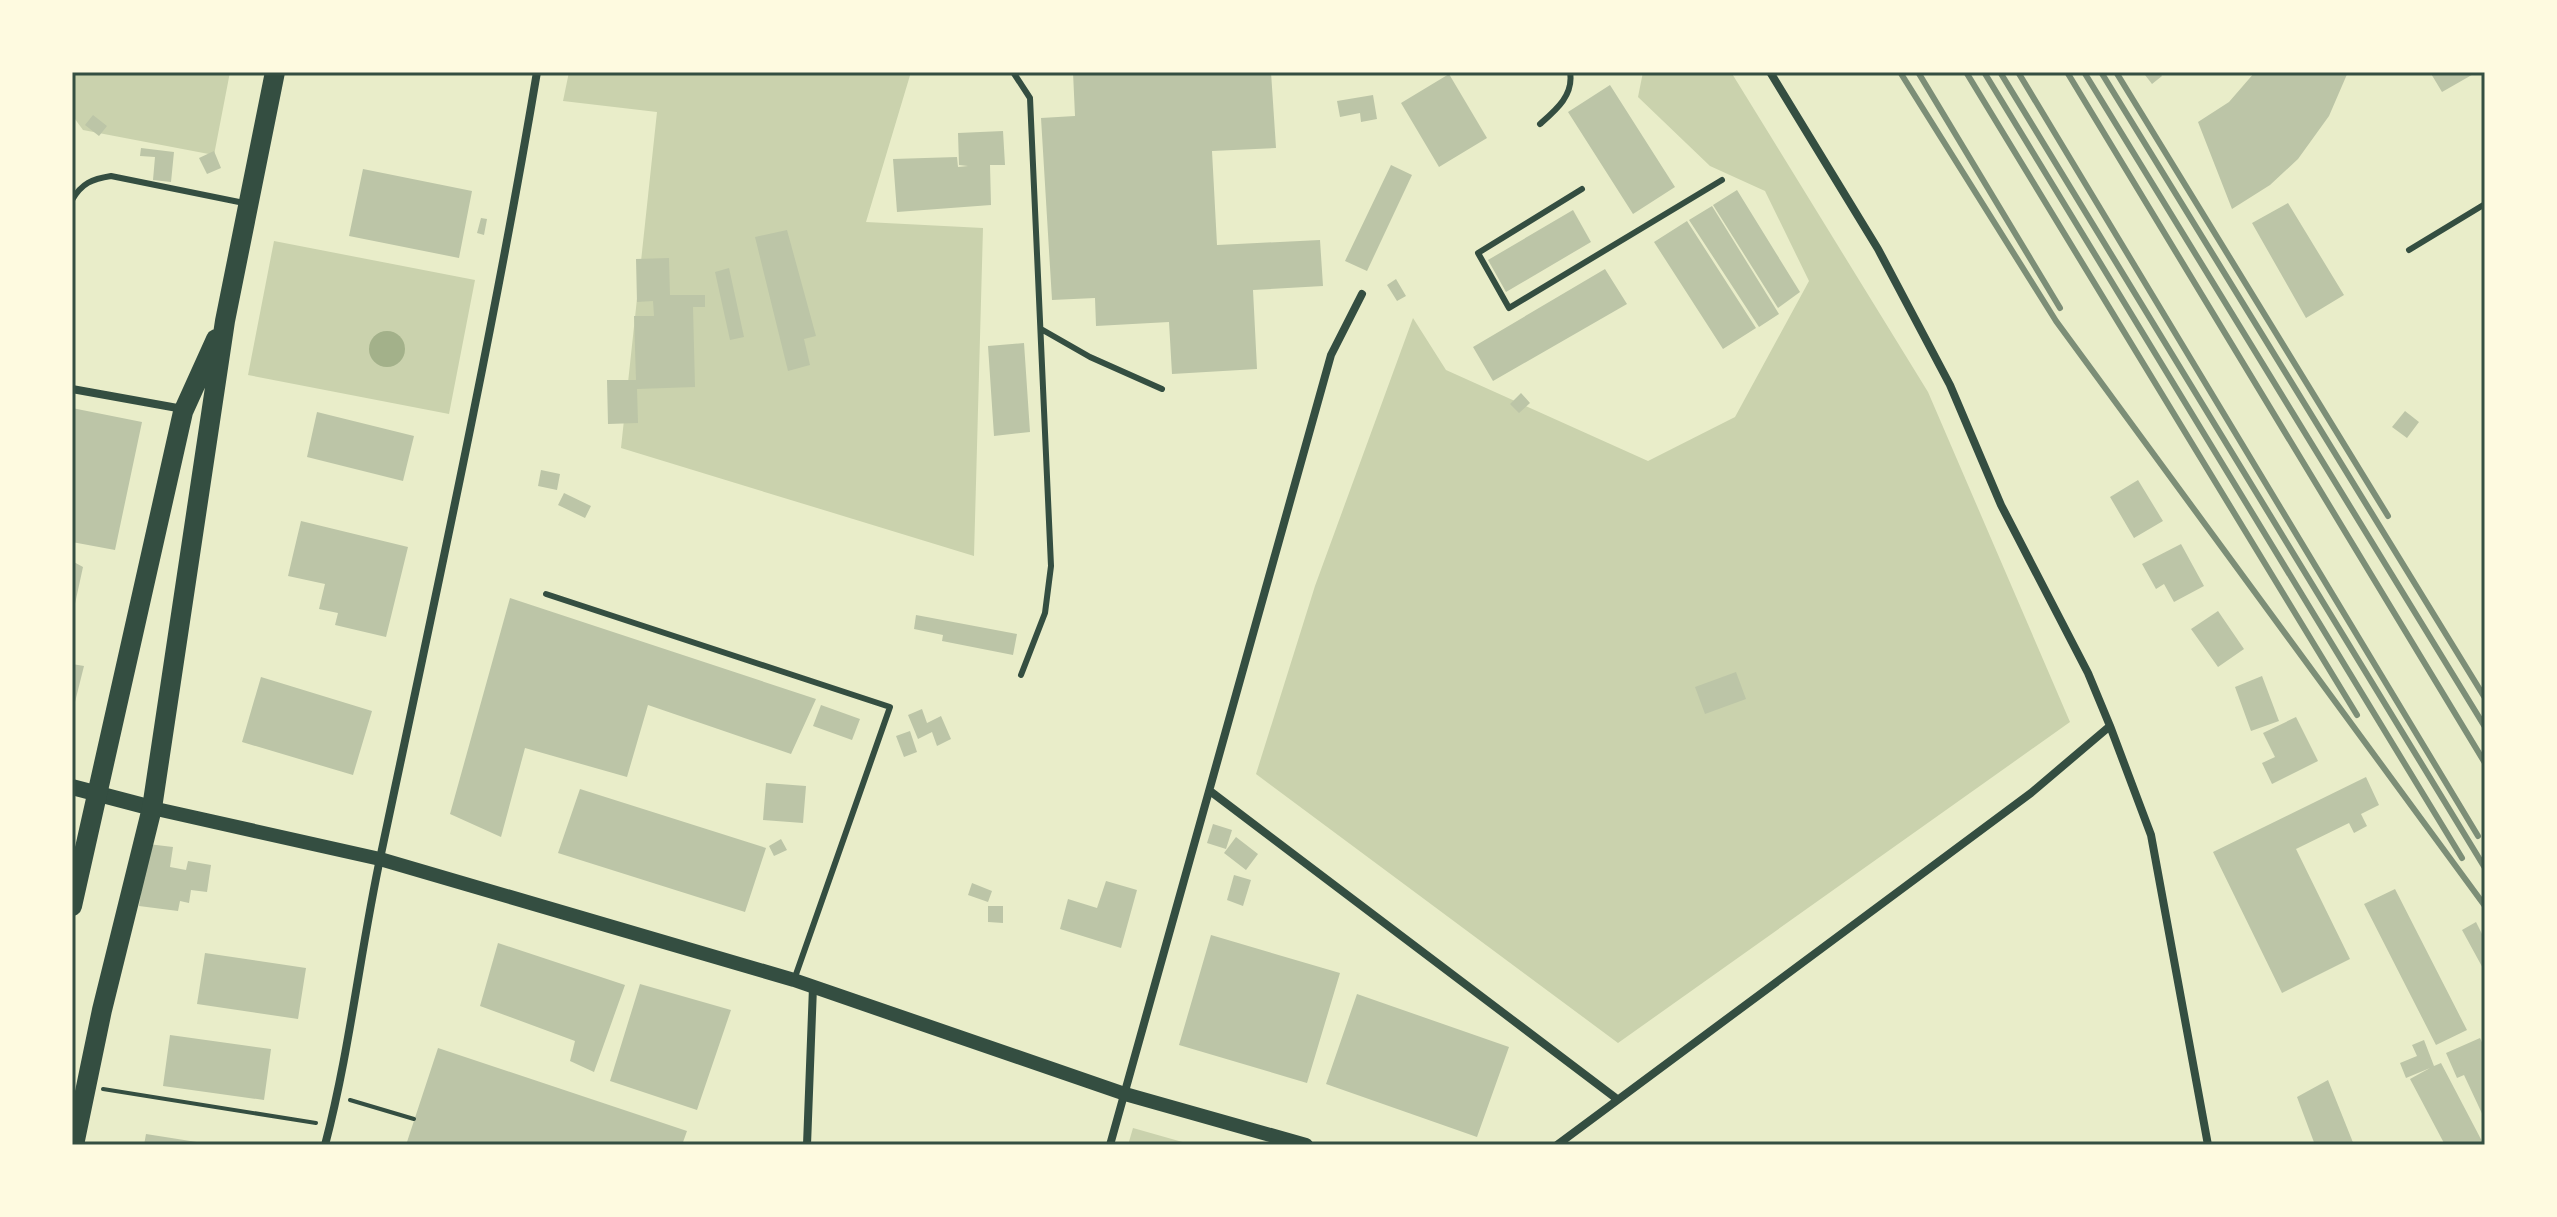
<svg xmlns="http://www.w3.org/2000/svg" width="2557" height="1217" viewBox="0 0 2557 1217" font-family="Manrope,sans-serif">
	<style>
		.green { fill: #cad2ad }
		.water { fill: #a3b18a }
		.building { fill: #bcc5a7 }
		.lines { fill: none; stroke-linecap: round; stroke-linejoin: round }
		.path { stroke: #344e41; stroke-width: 4 }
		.service { stroke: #344e41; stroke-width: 6 }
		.minor { stroke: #344e41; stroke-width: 8 }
		.tertiary { stroke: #344e41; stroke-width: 14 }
		.secondary { stroke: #344e41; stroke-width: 16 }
		.primary { stroke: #344e41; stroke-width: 20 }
		.rail { stroke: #7c8e77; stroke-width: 6 }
		.neatline { fill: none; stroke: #344e41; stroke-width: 3 }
	</style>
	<rect width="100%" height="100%" fill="#e9edc9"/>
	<path class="green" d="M 72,72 L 230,72 L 214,155 L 83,130 L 72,115 Z
		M 569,72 L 911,72 L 866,222 L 983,228 L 974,556 L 621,448 L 657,112 L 563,101 Z
		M 1643,72 L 1731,72 L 1928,392 L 2070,722 L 1618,1043 L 1256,774 L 1315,586 L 1413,318 L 1446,370 L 1648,461 L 1735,417 L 1809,281 L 1765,191 L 1710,166 L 1638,97 Z
		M 274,241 L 475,280 L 449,414 L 248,375 Z
		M 1133,1128 L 1193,1145 L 1128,1145 Z"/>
	<path class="water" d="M369 349a18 18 0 1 1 36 0a18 18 0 1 1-36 0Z"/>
	<path class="building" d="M 1073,72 L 1271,72 L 1276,148 L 1212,151 L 1217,245 L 1320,240 L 1323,286 L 1253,290 L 1257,369 L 1172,374 L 1169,322 L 1096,326 L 1095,298 L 1052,300 L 1041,118 L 1075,116 Z
		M 2148,72 L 2159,72 L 2162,76 L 2152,84 L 2145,75 Z
		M 2255,72 L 2348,72 L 2329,116 L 2298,159 L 2270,185 L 2232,209 L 2198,122 L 2229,102 Z
		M 2430,72 L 2477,72 L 2442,92 Z
		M 1449,74 L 1487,138 L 1439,167 L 1401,103 Z
		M 1610,85 L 1675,187 L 1633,214 L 1568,112 Z
		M 1373,95 L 1377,119 L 1361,122 L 1360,113 L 1340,117 L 1337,101 Z
		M 93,115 L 107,126 L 99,136 L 85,125 Z
		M 1003,131 L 1005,165 L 990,165 L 991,205 L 897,212 L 893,159 L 957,157 L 958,167 L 968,166 L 959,165 L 958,133 Z
		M 141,148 L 174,152 L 171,182 L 153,180 L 155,157 L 140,156 Z
		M 214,151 L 221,168 L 207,174 L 199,158 Z
		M 1391,165 L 1412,175 L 1367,271 L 1345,261 Z
		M 363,169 L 472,191 L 459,258 L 349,236 Z
		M 1737,190 L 1800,292 L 1778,308 L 1713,205 Z
		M 2288,203 L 2344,295 L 2306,318 L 2252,223 Z
		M 1712,206 L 1779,314 L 1759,327 L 1689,220 Z
		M 1573,210 L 1591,242 L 1506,292 L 1488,260 Z
		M 481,218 L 487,219 L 484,235 L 477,233 Z
		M 1687,221 L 1756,328 L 1723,349 L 1654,242 Z
		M 787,230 L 816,336 L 804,339 L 810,365 L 788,371 L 755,237 Z
		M 669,258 L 670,295 L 705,295 L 705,307 L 693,307 L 695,387 L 637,389 L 638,423 L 608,424 L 607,380 L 636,380 L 634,316 L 654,316 L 653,301 L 637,302 L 636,259 Z
		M 729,268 L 744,337 L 730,340 L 715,272 Z
		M 1605,269 L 1627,304 L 1493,381 L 1473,347 Z
		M 1396,279 L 1406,296 L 1397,301 L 1387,285 Z
		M 1024,343 L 1030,432 L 994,436 L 988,346 Z
		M 1521,393 L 1530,403 L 1519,413 L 1510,404 Z
		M 72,408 L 142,422 L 115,550 L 72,542 Z
		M 2405,411 L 2419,422 L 2407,438 L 2392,427 Z
		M 317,412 L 414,436 L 403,481 L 307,457 Z
		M 541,470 L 560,474 L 557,490 L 538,486 Z
		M 2138,480 L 2163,521 L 2134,538 L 2110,497 Z
		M 564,493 L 591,506 L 585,518 L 558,505 Z
		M 301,521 L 408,547 L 386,637 L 335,625 L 338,613 L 319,609 L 325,584 L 288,576 Z
		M 2181,544 L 2204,586 L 2174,602 L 2164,584 L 2156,589 L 2142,564 Z
		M 72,561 L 83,567 L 73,613 L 72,613 Z
		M 510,598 L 816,699 L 791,754 L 648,705 L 627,777 L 525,748 L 501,837 L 450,814 Z
		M 2218,611 L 2244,649 L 2218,667 L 2191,629 Z
		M 916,615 L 1017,634 L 1013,655 L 942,641 L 943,635 L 914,629 Z
		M 72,664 L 84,666 L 72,714 Z
		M 1736,672 L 1746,699 L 1705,714 L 1695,687 Z
		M 2262,676 L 2279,721 L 2251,731 L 2235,687 Z
		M 261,677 L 372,711 L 353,775 L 242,742 Z
		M 821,705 L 860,719 L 852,740 L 813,726 Z
		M 922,709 L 927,723 L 941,716 L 951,739 L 937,746 L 932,732 L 918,739 L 908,715 Z
		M 2296,717 L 2318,761 L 2272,784 L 2262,763 L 2275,757 L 2263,733 Z
		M 910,731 L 917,752 L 904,757 L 896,736 Z
		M 2366,777 L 2379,805 L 2361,814 L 2367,826 L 2354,833 L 2349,823 L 2296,849 L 2350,959 L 2282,993 L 2213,852 Z
		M 766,783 L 806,786 L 803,823 L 763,820 Z
		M 580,789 L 766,848 L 745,912 L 558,853 Z
		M 1213,824 L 1232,830 L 1226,849 L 1207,843 Z
		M 1236,837 L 1258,854 L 1246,870 L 1224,853 Z
		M 781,839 L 787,850 L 774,856 L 769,846 Z
		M 148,844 L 173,847 L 170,867 L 186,870 L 188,861 L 211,865 L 207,892 L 191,890 L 189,903 L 180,901 L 178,911 L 139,906 Z
		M 1234,875 L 1251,880 L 1243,906 L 1227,900 Z
		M 1106,881 L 1137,890 L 1121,948 L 1060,929 L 1068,899 L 1097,908 Z
		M 972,883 L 992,891 L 988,902 L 968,895 Z
		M 2395,889 L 2467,1030 L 2436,1045 L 2364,904 Z
		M 988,906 L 1003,906 L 1003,923 L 988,922 Z
		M 2476,922 L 2485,940 L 2485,972 L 2462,930 Z
		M 1211,935 L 1340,973 L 1307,1083 L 1179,1045 Z
		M 498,943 L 625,985 L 594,1072 L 570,1061 L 575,1041 L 480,1006 Z
		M 205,953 L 306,968 L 298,1019 L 197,1004 Z
		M 640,984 L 731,1010 L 697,1110 L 610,1081 Z
		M 1357,994 L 1509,1047 L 1477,1137 L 1326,1084 Z
		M 170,1035 L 271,1049 L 264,1100 L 163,1086 Z
		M 2480,1038 L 2485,1049 L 2485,1120 L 2464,1075 L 2457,1078 L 2446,1053 Z
		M 2424,1040 L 2434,1066 L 2441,1063 L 2484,1145 L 2445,1145 L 2410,1079 L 2430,1068 L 2406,1078 L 2400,1063 L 2417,1056 L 2412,1045 Z
		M 438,1048 L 687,1131 L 682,1145 L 406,1145 Z
		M 2328,1080 L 2354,1145 L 2315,1145 L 2297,1097 Z
		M 146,1134 L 203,1143 L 203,1145 L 144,1145 Z"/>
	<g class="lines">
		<path class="path" d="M 103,1089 L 316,1123
			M 350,1100 L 414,1119"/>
		<path class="service" d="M 1013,72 L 1030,98 L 1051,566 L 1045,613 L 1021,675
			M 1540,124 C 1556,110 1574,95 1570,72
			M 1582,189 L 1478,253 L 1509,308 L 1722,180
			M 72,200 C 82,183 92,179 111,176 L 244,203
			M 2409,250 L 2485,204
			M 1041,329 L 1090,357 L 1162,389
			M 546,594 L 890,707 L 794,980"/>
		<path class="minor" d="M 1770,72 L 1878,249 L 1950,385 L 2001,505 L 2088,673 L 2110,726 L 2151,835 L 2208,1145
			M 72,389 L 183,409
			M 1210,791 L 1617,1099
			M 325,1145 C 350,1050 360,951 381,854 C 436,594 493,334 537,72
			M 807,1145 L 813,987
			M 1110,1145 L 1331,355 L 1362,294
			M 1557,1145 L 2031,793 L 2110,726"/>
		<path class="tertiary" d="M 152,808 L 380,859 L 794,980 L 1125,1094 L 1306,1145"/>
		<path class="secondary" d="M 72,787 L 152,808"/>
		<path class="primary" d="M 72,906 L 183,412 L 216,339
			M 74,1145 L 102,1010 L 152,808 L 225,321 L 275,72"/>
		<path class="rail" d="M 1900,72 L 2056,321 L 2485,906
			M 1918,72 L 2060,308
			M 1966,72 L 2357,715
			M 1984,72 L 2462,858
			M 2000,72 L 2485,868
			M 2018,72 L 2478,836
			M 2067,72 L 2485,763
			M 2084,72 L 2485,727
			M 2101,72 L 2485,698
			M 2116,72 L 2388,516"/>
	</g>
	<rect width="2557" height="1217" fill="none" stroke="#fefae0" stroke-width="148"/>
	<rect x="74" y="74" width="2409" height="1069" class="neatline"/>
</svg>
